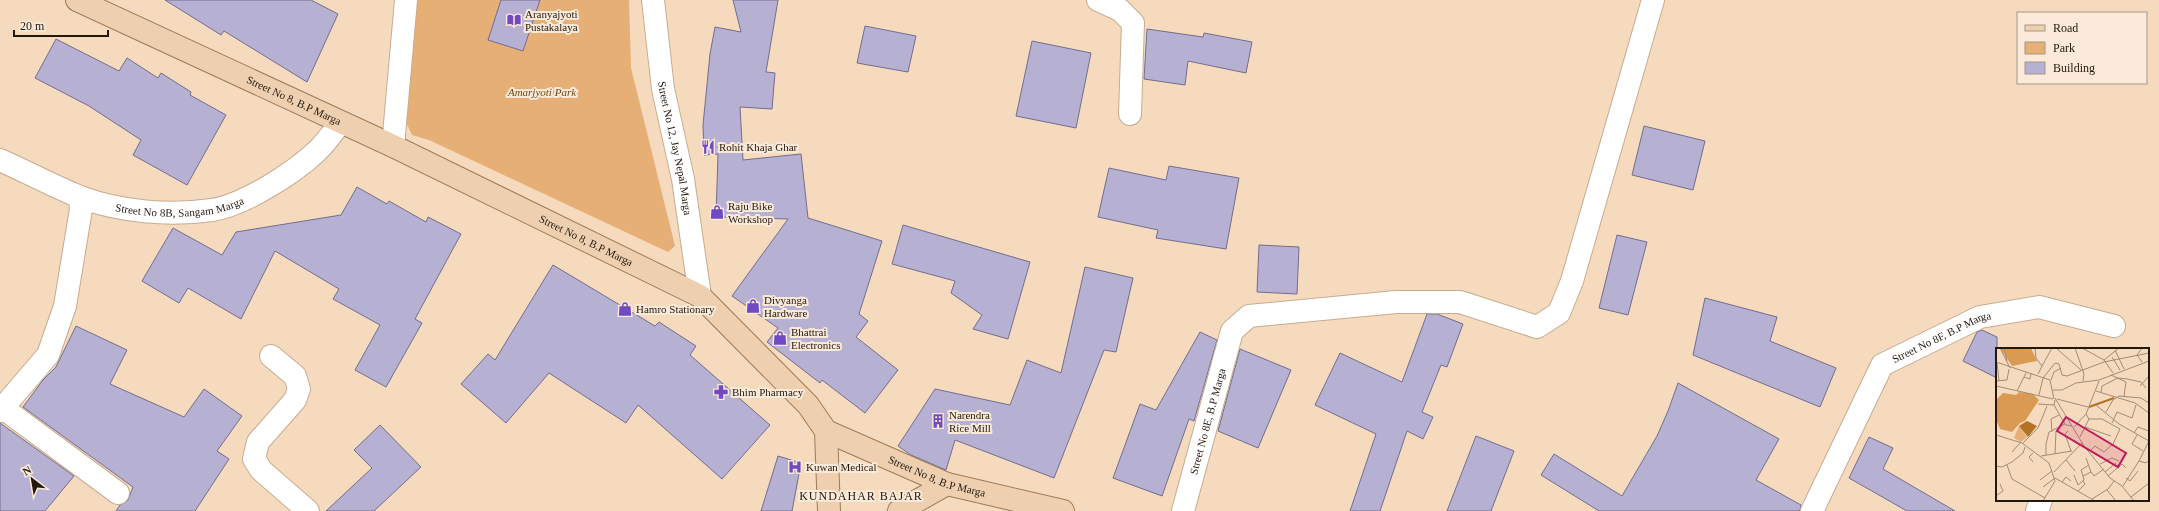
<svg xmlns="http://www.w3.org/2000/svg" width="2159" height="511" viewBox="0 0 2159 511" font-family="'Times New Roman',serif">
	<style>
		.green { fill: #e6af75 }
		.building { fill: #b6b0d2; stroke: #736d8d }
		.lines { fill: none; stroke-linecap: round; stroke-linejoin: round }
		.minor-casing { stroke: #c7ac91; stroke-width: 24 }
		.major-casing { stroke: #9f7b56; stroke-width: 24 }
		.minor { stroke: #fff; stroke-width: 22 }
		.major { stroke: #eed0b0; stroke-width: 22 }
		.labels { text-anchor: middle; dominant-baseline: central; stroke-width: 4; stroke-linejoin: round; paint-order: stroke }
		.poi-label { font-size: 11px; fill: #22180e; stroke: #fbead9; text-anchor: start }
		.park-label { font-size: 11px; font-style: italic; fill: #734811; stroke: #fbead9 }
		.street-label { font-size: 11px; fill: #22180e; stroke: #fbead9 }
		.neighbourhood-label { font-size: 12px; letter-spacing: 1px; fill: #22180e; stroke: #fbead9 }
		.inset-river { fill: none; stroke: #b27327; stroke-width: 2 }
		.inset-road { fill: none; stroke: #a18c78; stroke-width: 1 }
		.view { fill: #c2185b; fill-opacity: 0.15; stroke: #c2185b; stroke-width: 2 }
		.inset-edge { fill: none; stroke: #22180e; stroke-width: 2 }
	</style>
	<rect width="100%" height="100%" fill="#f6dabe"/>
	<path class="green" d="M 417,0 L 629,0 L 631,68 L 675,246 L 668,252 L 429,140 L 412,135 L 406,122 Z"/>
	<path class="building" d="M 165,0 L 311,0 L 338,14 L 307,82 L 224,31 L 221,35 Z
		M 501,0 L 540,0 L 523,51 L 488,40 Z
		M 733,0 L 778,0 L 766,72 L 775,73 L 772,109 L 740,107 L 743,160 L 801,154 L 808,218 L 882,241 L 859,314 L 868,321 L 856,337 L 898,370 L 865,413 L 822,380 L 820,383 L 767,342 L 778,328 L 732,296 L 788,219 L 716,217 L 718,154 L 704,155 L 703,125 L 710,54 L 715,27 L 741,32 Z
		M 865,26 L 916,36 L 908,72 L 857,63 Z
		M 1147,29 L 1203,37 L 1204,33 L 1252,42 L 1246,73 L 1188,61 L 1185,85 L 1144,79 Z
		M 56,39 L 119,71 L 127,58 L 158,78 L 161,73 L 191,92 L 190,95 L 226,115 L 187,185 L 133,155 L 141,140 L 89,106 L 35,78 Z
		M 1032,41 L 1091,53 L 1076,128 L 1016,116 Z
		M 1644,126 L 1705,141 L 1693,190 L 1632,175 Z
		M 1169,166 L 1239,178 L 1226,249 L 1156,238 L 1158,230 L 1098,217 L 1109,168 L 1166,180 Z
		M 357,187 L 387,204 L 389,201 L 426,222 L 428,217 L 461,234 L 415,319 L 422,323 L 386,387 L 355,370 L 380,325 L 333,299 L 339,289 L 275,251 L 241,319 L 188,288 L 179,303 L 142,281 L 173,228 L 222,255 L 236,232 L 341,215 Z
		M 903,225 L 1030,262 L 1008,339 L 973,329 L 982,315 L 951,293 L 955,281 L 892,264 Z
		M 1617,235 L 1647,242 L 1628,315 L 1599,308 Z
		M 1259,245 L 1299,247 L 1297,294 L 1257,292 Z
		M 553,265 L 655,326 L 659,322 L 696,346 L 690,355 L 770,425 L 722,479 L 638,405 L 626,423 L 549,373 L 506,423 L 461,384 L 488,354 L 495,360 Z
		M 1085,267 L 1133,278 L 1116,352 L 1104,350 L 1054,478 L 955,440 L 946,470 L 911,455 L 898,446 L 935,389 L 1010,405 L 1027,360 L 1061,373 Z
		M 1705,298 L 1777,317 L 1770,341 L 1836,368 L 1820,407 L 1693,355 Z
		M 1427,314 L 1437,314 L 1463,324 L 1447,367 L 1441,365 L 1422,412 L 1433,417 L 1423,439 L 1407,431 L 1380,511 L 1350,511 L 1376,434 L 1315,405 L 1340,353 L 1402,382 Z
		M 76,326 L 127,350 L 110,384 L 184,417 L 204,389 L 242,416 L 217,451 L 229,459 L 195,511 L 116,511 L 120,505 L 128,500 L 133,487 L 23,407 L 43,380 L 56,367 Z
		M 1982,330 L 1997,337 L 1997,378 L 1963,361 L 1977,332 Z
		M 1200,332 L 1217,340 L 1194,421 L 1189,419 L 1162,496 L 1113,478 L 1140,404 L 1156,410 Z
		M 1240,349 L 1291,370 L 1258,448 L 1218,431 Z
		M 1678,383 L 1779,439 L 1756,480 L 1801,505 L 1800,511 L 1599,511 L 1541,475 L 1554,454 L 1622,496 L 1657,436 L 1668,411 Z
		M 0,423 L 74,476 L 45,511 L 0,511 Z
		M 380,425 L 421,467 L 374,511 L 326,511 L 372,468 L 354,450 Z
		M 1476,436 L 1514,451 L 1491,511 L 1447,511 Z
		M 1869,437 L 1893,448 L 1883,469 L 1955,511 L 1907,511 L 1849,478 Z
		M 778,456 L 801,463 L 792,511 L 761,511 Z"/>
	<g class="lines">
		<defs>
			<g id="minor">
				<path id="s1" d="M 653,0 L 663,89 L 683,179 L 700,296"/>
				<path d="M 1098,0 L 1120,10 L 1133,23 L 1130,114"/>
				<path d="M 393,146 L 406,0"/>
				<path id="s2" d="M 0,160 C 27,172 53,186 80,197 C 121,212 169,216 212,210 C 244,205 294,173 317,151 C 326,143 333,132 340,123"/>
				<path d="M 271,356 L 295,376 L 299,389 L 295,400 L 258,442 L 254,459 L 261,470 L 308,511"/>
				<path d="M 3,408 L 118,493"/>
				<path d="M 0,411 L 48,355 L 65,306 L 81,209 L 80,197"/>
				<path id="s3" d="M 1183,511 L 1232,331 L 1249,316 L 1396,302 L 1460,302 L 1537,327 L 1559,313 L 1572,281 L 1653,0"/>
				<path id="s4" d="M 1812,511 L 1882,365 L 1980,317 L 2039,307 L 2114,326"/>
				<path d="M 2037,511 L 2041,500"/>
			</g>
			<g id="major">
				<path id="s5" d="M 77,0 L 393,146 L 700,296 L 808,405 L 826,431 L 947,484 L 1063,511"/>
				<path d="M 826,431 L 829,511"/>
				<path d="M 899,511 L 947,484"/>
			</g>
		</defs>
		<use href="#minor" class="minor-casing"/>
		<use href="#major" class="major-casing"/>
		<use href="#minor" class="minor"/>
		<use href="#major" class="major"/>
	</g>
	<defs>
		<symbol id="library-bare" viewBox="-9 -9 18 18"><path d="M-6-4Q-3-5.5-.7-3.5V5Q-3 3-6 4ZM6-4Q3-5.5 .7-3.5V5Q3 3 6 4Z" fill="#6f4ac2" stroke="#fbead9" stroke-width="2.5" paint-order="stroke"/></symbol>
		<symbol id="restaurant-bare" viewBox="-9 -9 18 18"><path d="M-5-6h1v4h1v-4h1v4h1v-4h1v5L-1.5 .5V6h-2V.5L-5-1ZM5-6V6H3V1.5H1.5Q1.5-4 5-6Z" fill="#6f4ac2" stroke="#fbead9" stroke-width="2.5" paint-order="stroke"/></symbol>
		<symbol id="shop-bare" viewBox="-9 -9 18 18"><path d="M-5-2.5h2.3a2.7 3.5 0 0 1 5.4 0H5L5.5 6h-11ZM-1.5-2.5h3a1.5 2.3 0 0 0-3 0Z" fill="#6f4ac2" stroke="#fbead9" stroke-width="2.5" paint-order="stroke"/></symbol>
		<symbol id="pharmacy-bare" viewBox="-9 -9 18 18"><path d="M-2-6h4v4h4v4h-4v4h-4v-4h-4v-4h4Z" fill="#6f4ac2" stroke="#fbead9" stroke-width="2.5" paint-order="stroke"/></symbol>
		<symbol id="building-bare" viewBox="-9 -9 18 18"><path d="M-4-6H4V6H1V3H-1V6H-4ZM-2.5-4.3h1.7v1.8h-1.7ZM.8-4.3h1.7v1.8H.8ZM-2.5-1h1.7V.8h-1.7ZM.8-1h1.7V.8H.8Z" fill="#6f4ac2" stroke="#fbead9" stroke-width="2.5" paint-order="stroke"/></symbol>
		<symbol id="hospital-bare" viewBox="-9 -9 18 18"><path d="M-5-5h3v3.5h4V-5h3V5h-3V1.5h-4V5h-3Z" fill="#6f4ac2" stroke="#fbead9" stroke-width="2.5" paint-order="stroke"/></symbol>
	</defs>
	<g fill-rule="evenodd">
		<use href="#library-bare" x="504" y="10" width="20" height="20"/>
		<use href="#restaurant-bare" x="698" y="137" width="20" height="20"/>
		<use href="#shop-bare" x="707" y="202" width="20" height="20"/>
		<use href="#shop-bare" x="743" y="296" width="20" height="20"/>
		<use href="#shop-bare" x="615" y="299" width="20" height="20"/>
		<use href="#shop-bare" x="770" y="328" width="20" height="20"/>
		<use href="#pharmacy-bare" x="711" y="382" width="20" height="20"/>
		<use href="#building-bare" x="928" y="411" width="20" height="20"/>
		<use href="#hospital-bare" x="785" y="457" width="20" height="20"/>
	</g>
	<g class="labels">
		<g class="poi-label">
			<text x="525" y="14">Aranyajyoti<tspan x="525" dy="13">Pustakalaya</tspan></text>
			<text x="719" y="147">Rohit Khaja Ghar</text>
			<text x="728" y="206">Raju Bike<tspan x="728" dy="13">Workshop</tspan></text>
			<text x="764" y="300">Divyanga<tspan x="764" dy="13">Hardware</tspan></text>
			<text x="636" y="309">Hamro Stationary</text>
			<text x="791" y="332">Bhattrai<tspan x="791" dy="13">Electronics</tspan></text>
			<text x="732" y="392">Bhim Pharmacy</text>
			<text x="949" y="415">Narendra<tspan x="949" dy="13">Rice Mill</tspan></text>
			<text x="806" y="467">Kuwan Medical</text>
		</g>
		<g class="park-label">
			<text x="542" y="92">Amarjyoti Park</text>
		</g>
		<g class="street-label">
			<text stroke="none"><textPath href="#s5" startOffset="239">Street No 8, B.P Marga</textPath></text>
			<text stroke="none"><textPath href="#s1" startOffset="150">Street No 12, Jay Nepal Marga</textPath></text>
			<text stroke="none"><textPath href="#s2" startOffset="190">Street No 8B, Sangam Marga</textPath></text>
			<text stroke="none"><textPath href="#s5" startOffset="563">Street No 8, B.P Marga</textPath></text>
			<text stroke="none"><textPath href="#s4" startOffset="228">Street No 8F, B.P Marga</textPath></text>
			<text stroke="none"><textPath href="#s3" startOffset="93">Street No 8E, B.P Marga</textPath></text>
			<text stroke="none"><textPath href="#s5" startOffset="995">Street No 8, B.P Marga</textPath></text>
		</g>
		<g class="neighbourhood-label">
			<text x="861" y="496">KUNDAHAR BAJAR</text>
		</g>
	</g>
	<g transform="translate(1996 348)">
		<rect width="153" height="153" fill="#f6dabe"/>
		<path d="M 23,78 L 31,89 L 25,94 L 18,90 Z" fill="#e6af75"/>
		<path d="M 4,0 L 35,0 L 41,13 L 16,18 ZM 23,44 L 37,46 L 43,52 L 29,73 L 24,75 L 16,84 L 4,81 L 1,74 L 0,52 L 7,45 L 20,47 Z" fill="#db9a52"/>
		<path d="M 31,73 L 41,78 L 32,89 L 23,78 Z" fill="#b27327"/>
		<path class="inset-river" d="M 93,59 L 118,50"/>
		<path class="inset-road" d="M 4,0 L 14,20M 8,0 L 11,13M 39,0 L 40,10 L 46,18 L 42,26M 60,0 L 85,22M 79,0 L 88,26 L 87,33M 86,0 L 108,12 L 117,25M 119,2 L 128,21M 116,9 L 124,22M 108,12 L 123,0M 0,14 L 54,32 L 58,51M 1,14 L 3,33M 146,14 L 141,7 L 146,0M 46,18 L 56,0M 115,27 L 130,34 L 128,48M 71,28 L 108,14 L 153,5M 28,29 L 34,31 L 35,25M 131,31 L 145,34 L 150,40M 55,32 L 58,24 L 65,20M 0,33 L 11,32 L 13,21M 0,38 L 57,51M 144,38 L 153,28M 57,42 L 66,42 L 80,35 L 103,32 L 153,13M 21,43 L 30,25M 100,43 L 139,55 L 153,65M 105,44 L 106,38 L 122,30 L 131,31M 43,47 L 47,30 L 59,15 L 63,16 L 66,27 L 71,28M 59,50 L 88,98 L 114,130 L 126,138 L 138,153M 61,51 L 92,59M 59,52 L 58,57 L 66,71 L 70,77 L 76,78M 42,56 L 58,57M 100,57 L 123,76 L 153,93M 110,64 L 117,52 L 123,48 L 145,50 L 153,55M 93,71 L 106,71 L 124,81M 116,75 L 121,64 L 136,70 L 140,57M 78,79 L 90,66M 89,79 L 115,88M 72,83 L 69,86 L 75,103M 56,84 L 55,71 L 63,67M 138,85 L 142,79 L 153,83M 0,87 L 26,95 L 53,115 L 59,133 L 47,153M 141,87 L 136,96 L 147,103M 84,89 L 93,71 L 90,66 L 103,33M 27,95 L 42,80 L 51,58M 94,103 L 99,98 L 108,104 L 117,96 L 124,81M 16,104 L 24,95M 37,105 L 33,109 L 37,114M 59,106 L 60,83M 50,107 L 50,96 L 53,84 L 69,76M 45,108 L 76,103M 90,110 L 95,124M 70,112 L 79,123M 143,113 L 153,93M 104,116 L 116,110 L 123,113M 11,117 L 16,131 L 49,150M 0,118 L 6,119 L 16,114 L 27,105 L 29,99M 58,124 L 86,95M 109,124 L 120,115M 78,127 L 82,137 L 88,132 L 87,128 L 95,124 L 98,128 L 108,121M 87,128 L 85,122 L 93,117M 112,128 L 126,116 L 130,120M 130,130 L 134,133 L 142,123M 44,132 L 56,123M 66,134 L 70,129 L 75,133M 127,138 L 143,113 L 150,115 L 153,112M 47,139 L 59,130 L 99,153M 111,142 L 120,153M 82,143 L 89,136 L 87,133M 1,147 L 7,143 L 4,136M 135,149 L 153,135M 96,151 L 112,141 L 118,133"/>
		<path class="view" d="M 70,69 L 130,105 L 122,119 L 61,83 Z"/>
		<rect width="153" height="153" class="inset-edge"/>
	</g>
	<rect x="2017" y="12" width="130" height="72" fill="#fbead9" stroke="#a49688"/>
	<rect x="2025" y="25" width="20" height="6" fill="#eed0b0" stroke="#a49688"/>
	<text x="2053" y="32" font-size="12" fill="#22180e">Road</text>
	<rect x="2025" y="42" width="20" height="12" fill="#e6af75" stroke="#a49688"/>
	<text x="2053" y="52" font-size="12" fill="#22180e">Park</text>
	<rect x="2025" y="62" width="20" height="12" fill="#b6b0d2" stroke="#a49688"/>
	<text x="2053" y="72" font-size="12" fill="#22180e">Building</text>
	<g transform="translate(32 479) rotate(329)" stroke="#fbead9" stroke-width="3" paint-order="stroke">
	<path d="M0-3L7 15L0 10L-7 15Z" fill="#22180e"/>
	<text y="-6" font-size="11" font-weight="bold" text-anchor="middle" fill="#22180e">N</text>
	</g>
	<path d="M14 30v6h94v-6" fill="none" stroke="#22180e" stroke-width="2"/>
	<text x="20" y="30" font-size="12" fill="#22180e" stroke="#fbead9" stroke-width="3" paint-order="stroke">20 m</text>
</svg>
